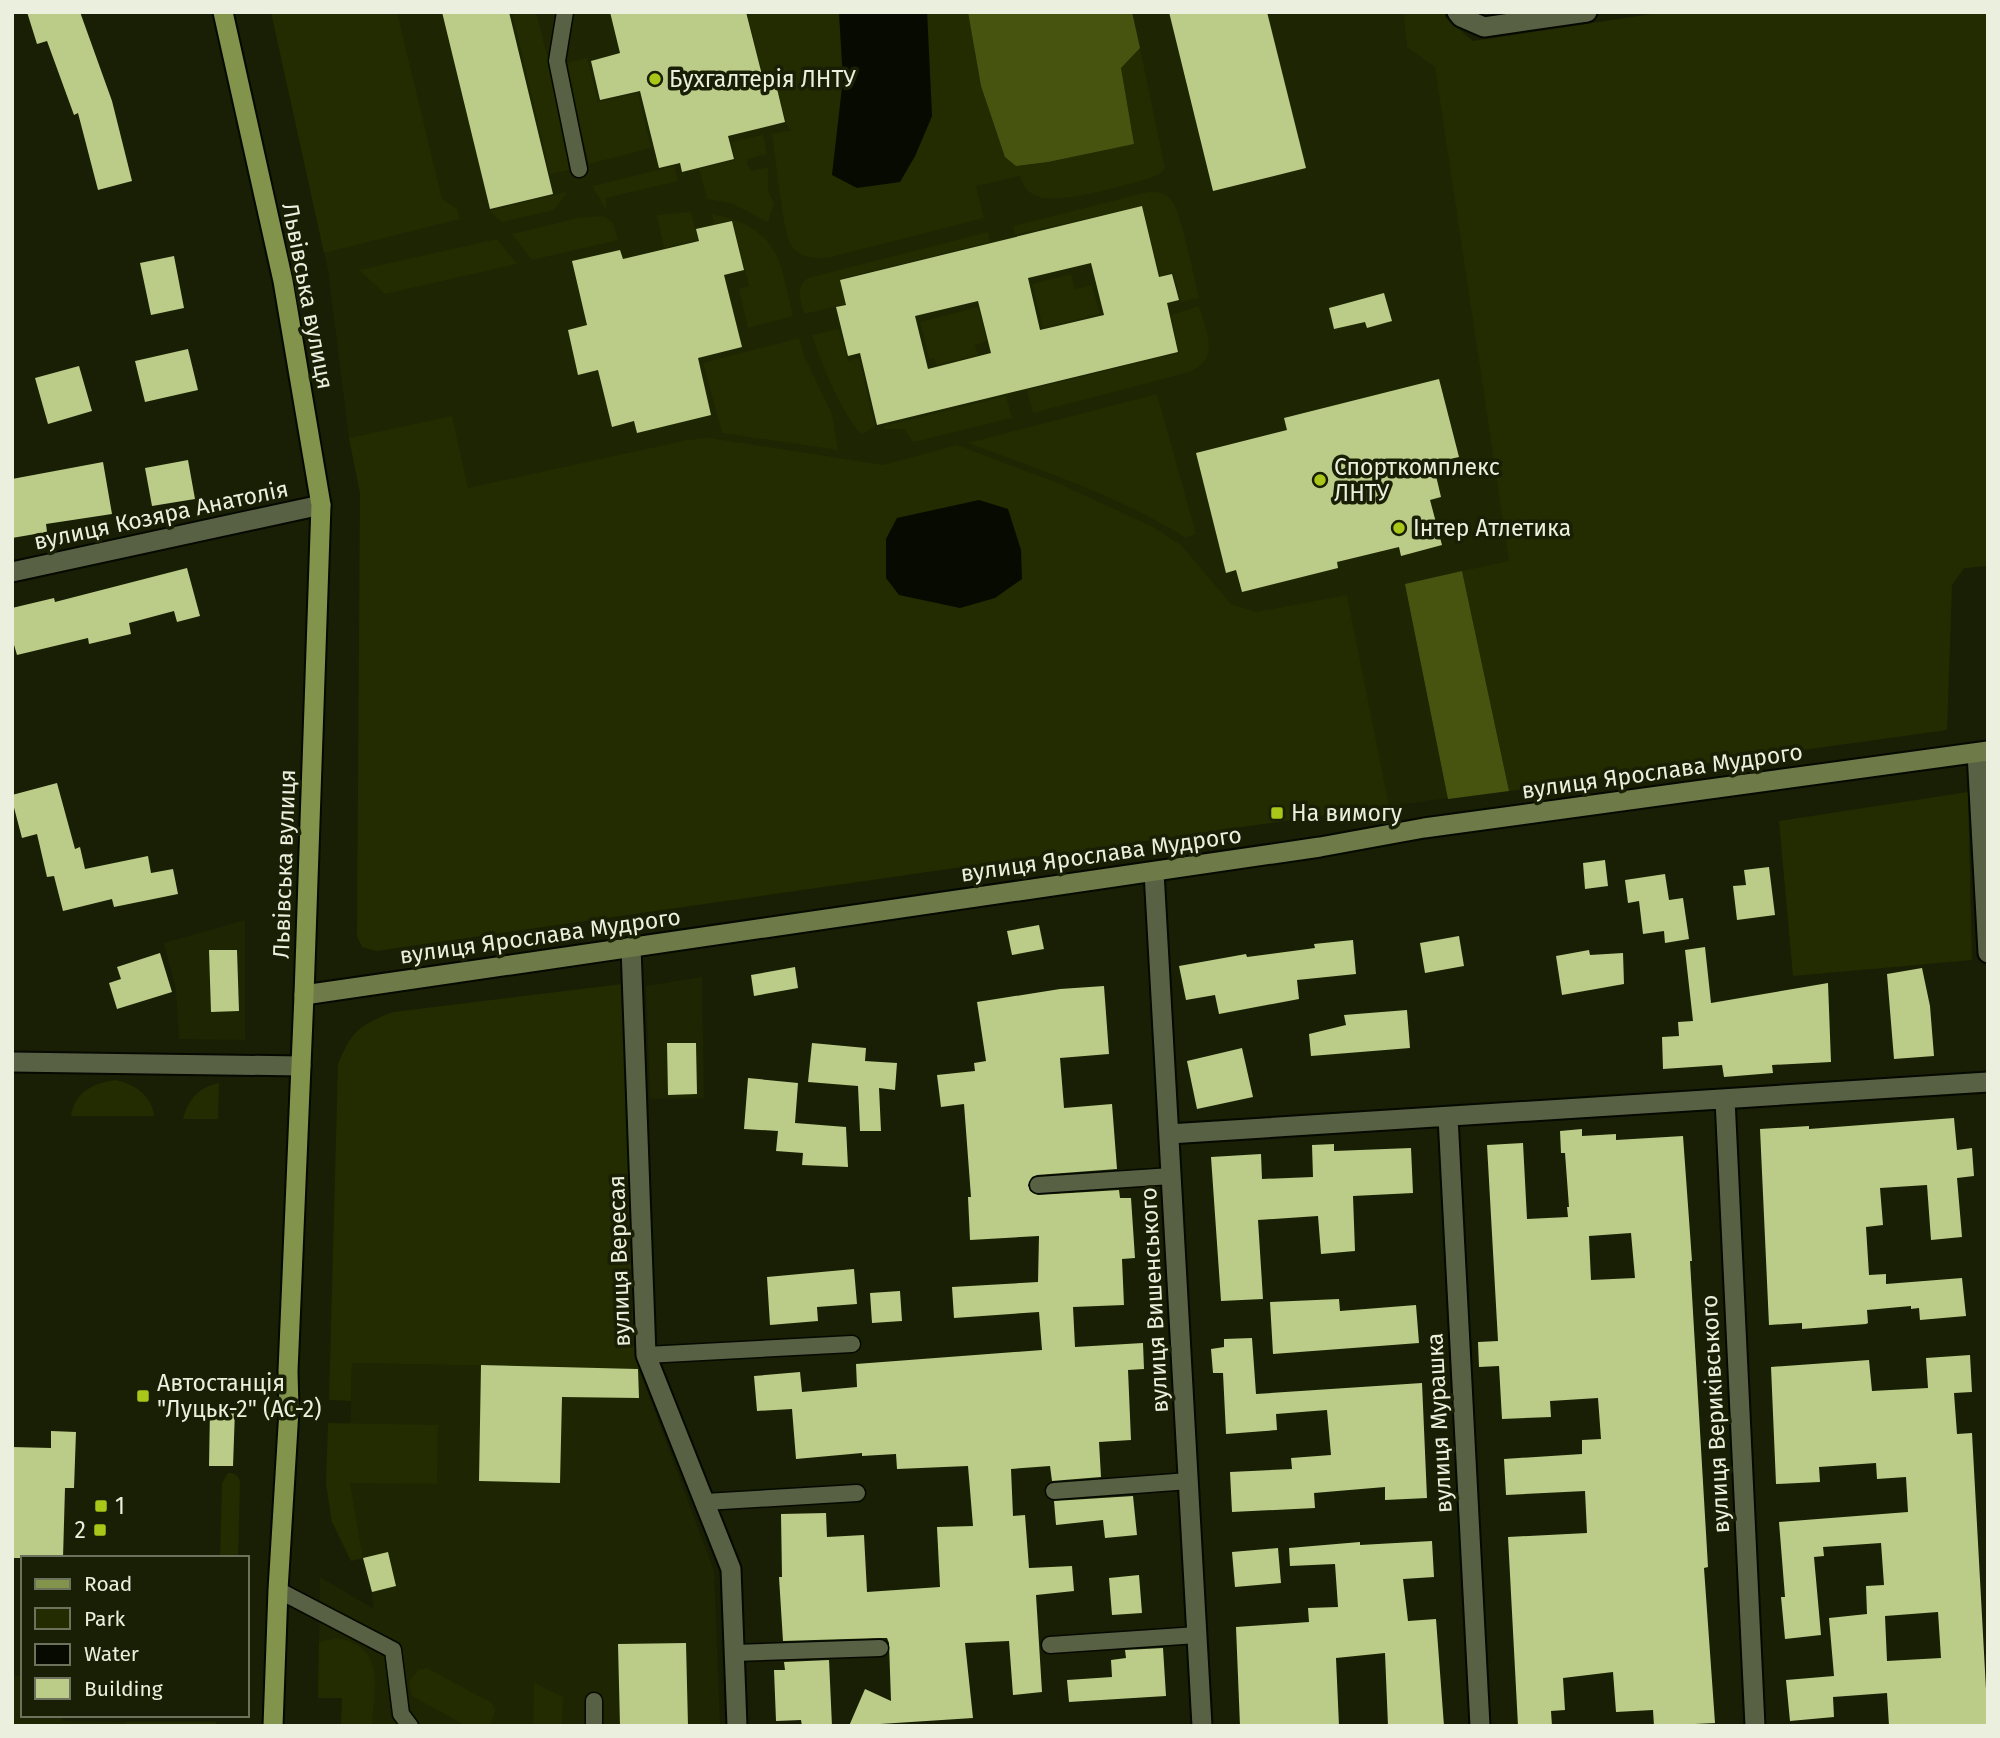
<svg xmlns="http://www.w3.org/2000/svg" width="2000" height="1738" viewBox="0 0 2000 1738" font-family="'Fira Sans',sans-serif">
	<style>
		.built { fill: #1e2502 }
		.green { fill: #232b00 }
		.forest { fill: #47540f }
		.water { fill: #060a00 }
		.building { fill: #bacc88; fill-rule: evenodd }
		.lines { fill: none; stroke-linecap: round; stroke-linejoin: round }
		.service-casing { stroke: #050900; stroke-width: 19 }
		.minor-casing { stroke: #050900; stroke-width: 23 }
		.secondary-casing { stroke: #050900; stroke-width: 23 }
		.primary-casing { stroke: #050900; stroke-width: 23 }
		.service { stroke: #596144; stroke-width: 16 }
		.minor { stroke: #596144; stroke-width: 19 }
		.secondary { stroke: #6e7a47; stroke-width: 19 }
		.primary { stroke: #82934b; stroke-width: 19 }
		.poi-dot { fill: #a9c719; stroke: #191f05; stroke-width: 2.5 }
		.labels { text-anchor: middle; dominant-baseline: central; stroke-width: 7; stroke-linejoin: round; paint-order: stroke }
		.poi-label { font-size: 23px; fill: #eaefde; stroke: #191f05; text-anchor: start }
		.street-label { font-size: 23px; fill: #eaefde; stroke: #191f05 }
	</style>
	<rect width="100%" height="100%" fill="#191f05"/>
	<path class="built" d="M 271,12 L 1403,12 L 1407,47 L 1988,12 L 1988,566 L 1964,568 L 1952,585 L 1947,730 L 1389,806 L 376,951 L 362,947 L 357,936 L 360,493 L 349,438 L 328,270 Z
		M 245,920 L 245,1040 L 179,1039 L 176,990 L 164,943 Z
		M 702,977 L 704,1098 L 650,1099 L 646,986 Z
		M 352,1363 L 639,1369 L 714,1571 L 720,1726 L 341,1726 L 342,1698 L 318,1698 L 320,1577 L 374,1609 L 372,1592 L 396,1586 L 388,1552 L 363,1558 L 349,1482 Z
		M 12,1676 L 23,1676 L 23,1715 L 62,1715 L 62,1721 L 126,1722 L 126,1726 L 12,1726 Z"/>
	<path class="green" d="M 271,12 L 397,12 L 442,199 L 457,209 L 460,219 L 324,253 Z
		M 512,12 L 536,12 L 568,138 L 569,170 L 550,174 Z
		M 747,12 L 839,12 L 843,79 L 832,174 L 900,181 L 915,156 L 932,117 L 927,12 L 968,12 L 981,86 L 1016,166 L 1048,162 L 1134,144 L 1121,68 L 1140,48 L 1165,168 L 1160,174 L 1148,179 C 1121,185 1055,208 1032,194 C 1025,190 1023,183 1020,176 L 976,186 L 984,218 L 831,257 C 816,259 800,259 791,245 C 782,230 776,156 772,134 L 791,130 L 786,124 L 773,71 L 762,74 Z
		M 1403,12 L 1445,12 L 1445,17 L 1473,41 L 1665,12 L 1988,12 L 1988,566 L 1964,568 L 1952,585 L 1947,730 L 1509,791 L 1462,571 L 1509,561 L 1435,67 L 1407,47 Z
		M 587,58 L 598,102 L 638,93 L 651,148 L 589,164 L 565,63 Z
		M 763,135 L 767,154 L 748,159 L 747,164 L 752,171 L 768,167 L 768,191 L 774,203 L 768,222 L 731,203 L 707,199 L 699,169 L 735,160 L 731,142 Z
		M 674,166 L 678,181 L 606,198 L 606,209 L 592,186 Z
		M 567,192 L 554,210 L 502,222 L 489,211 Z
		M 1148,192 C 1158,192 1166,192 1172,201 C 1182,215 1194,278 1199,298 L 1181,302 L 1173,273 L 1160,276 L 1142,206 L 1015,235 L 1013,226 Z
		M 691,212 L 698,240 L 664,248 L 657,215 Z
		M 712,214 C 779,228 779,257 793,316 L 748,328 L 739,289 L 749,286 L 732,220 L 714,224 Z
		M 603,216 L 613,223 L 618,240 L 532,260 L 512,234 L 578,218 Z
		M 988,232 L 990,242 L 840,279 L 846,304 L 804,314 C 801,300 794,287 808,278 Z
		M 497,239 L 517,264 L 385,294 L 359,270 Z
		M 1071,274 L 1075,289 L 1092,285 L 1100,314 L 1043,328 L 1032,284 Z
		M 1199,306 C 1207,334 1222,360 1186,373 L 1033,413 L 1027,390 L 1179,353 L 1171,315 Z
		M 978,307 L 987,341 L 975,345 L 978,355 L 937,365 L 934,358 L 929,359 L 920,322 Z
		M 839,329 L 848,361 L 859,358 L 875,426 L 862,435 C 844,418 819,360 812,335 Z
		M 799,338 L 805,358 L 832,414 L 838,450 L 722,433 L 703,363 Z
		M 1157,394 L 1196,534 L 1186,538 C 1119,496 1042,471 968,443 Z
		M 1006,396 L 1012,418 L 913,442 L 904,429 L 885,429 L 884,426 Z
		M 452,416 L 468,488 L 687,440 L 710,438 L 883,465 L 957,445 L 1058,483 L 1153,527 L 1181,545 L 1231,604 L 1256,612 L 1347,595 L 1389,806 L 376,951 L 362,947 L 357,936 L 360,493 L 349,438 Z
		M 1968,792 L 1972,960 L 1793,976 L 1779,821 Z
		M 622,984 L 639,1369 L 352,1363 L 351,1401 L 329,1400 L 338,1064 C 352,1030 360,1025 393,1012 Z
		M 115,1080 C 134,1084 152,1095 154,1116 L 71,1116 C 75,1092 93,1083 115,1080 Z
		M 219,1083 L 218,1119 L 183,1119 C 189,1099 197,1088 219,1083 Z
		M 328,1423 L 438,1425 L 437,1484 L 350,1483 L 363,1558 L 351,1561 L 332,1522 L 326,1484 Z
		M 228,1473 C 235,1473 238,1475 240,1482 L 238,1558 L 220,1558 L 222,1483 Z
		M 336,1638 C 387,1646 374,1687 372,1726 L 341,1726 L 342,1698 L 318,1698 L 319,1642 Z
		M 427,1668 L 492,1703 L 495,1710 L 491,1724 L 466,1726 L 412,1696 L 409,1681 L 419,1670 Z
		M 534,1683 L 563,1697 L 562,1726 L 533,1726 Z
		M 126,1722 L 215,1722 L 220,1726 L 126,1726 Z"/>
	<path class="forest" d="M 968,12 L 1132,12 L 1140,48 L 1121,68 L 1134,144 L 1048,162 L 1016,166 L 1005,157 L 981,86 Z
		M 1462,571 L 1509,791 L 1448,799 L 1405,584 Z"/>
	<path class="water" d="M 839,12 L 927,12 L 932,116 L 915,156 L 900,182 L 857,188 L 832,175 L 843,79 Z
		M 979,500 L 1008,509 L 1021,550 L 1022,579 L 995,598 L 960,608 L 899,595 L 886,578 L 886,539 L 897,518 Z"/>
	<path class="building" d="M 27,12 L 80,12 L 112,101 L 132,181 L 98,190 L 78,113 L 74,115 L 47,41 L 37,44 Z
		M 442,12 L 509,12 L 553,194 L 490,209 Z
		M 610,12 L 746,12 L 762,75 L 773,72 L 785,122 L 728,136 L 734,159 L 682,172 L 680,163 L 659,168 L 640,91 L 600,100 L 591,61 L 620,53 Z
		M 1169,12 L 1267,12 L 1306,168 L 1213,191 Z
		M 1142,206 L 1159,277 L 1172,274 L 1179,300 L 1167,303 L 1178,352 L 877,425 L 860,353 L 848,356 L 836,307 L 846,305 L 840,280 ZM 1091,263 L 1104,315 L 1040,330 L 1028,278 ZM 978,301 L 991,353 L 928,369 L 915,316 Z
		M 732,221 L 744,270 L 724,275 L 742,347 L 698,358 L 711,415 L 637,433 L 634,421 L 612,427 L 598,370 L 578,375 L 568,330 L 587,325 L 572,261 L 620,250 L 623,259 L 699,241 L 696,229 Z
		M 174,256 L 184,308 L 151,315 L 140,263 Z
		M 1384,293 L 1392,321 L 1367,328 L 1365,322 L 1334,329 L 1329,308 Z
		M 188,349 L 198,390 L 145,402 L 135,361 Z
		M 79,366 L 92,411 L 48,424 L 35,378 Z
		M 1439,379 L 1459,457 L 1433,463 L 1441,497 L 1430,500 L 1442,545 L 1401,556 L 1399,547 L 1337,562 L 1338,568 L 1242,592 L 1236,570 L 1226,573 L 1196,453 L 1287,430 L 1284,418 Z
		M 188,460 L 195,499 L 152,506 L 145,468 Z
		M 103,462 L 112,514 L 46,524 L 47,532 L 12,538 L 12,479 Z
		M 187,568 L 200,616 L 177,622 L 174,611 L 129,623 L 131,634 L 89,644 L 88,638 L 17,655 L 12,638 L 12,608 L 54,598 L 55,602 Z
		M 57,783 L 75,849 L 80,847 L 85,869 L 148,856 L 151,873 L 173,869 L 178,894 L 114,907 L 112,899 L 63,911 L 54,876 L 47,877 L 37,834 L 22,838 L 12,800 L 12,795 Z
		M 1605,860 L 1608,886 L 1585,889 L 1583,863 Z
		M 1769,867 L 1775,915 L 1737,920 L 1733,886 L 1746,885 L 1744,870 Z
		M 1665,874 L 1669,900 L 1683,898 L 1689,939 L 1665,943 L 1664,931 L 1643,934 L 1639,901 L 1628,903 L 1625,880 Z
		M 1039,925 L 1044,949 L 1012,955 L 1007,931 Z
		M 1459,936 L 1464,966 L 1425,973 L 1420,943 Z
		M 1353,940 L 1356,974 L 1297,980 L 1299,999 L 1219,1014 L 1215,995 L 1186,1000 L 1179,966 L 1246,954 L 1247,957 L 1315,948 L 1314,944 Z
		M 1705,947 L 1711,1003 L 1828,983 L 1831,1062 L 1772,1065 L 1773,1073 L 1724,1077 L 1722,1065 L 1663,1069 L 1662,1037 L 1679,1036 L 1678,1022 L 1693,1021 L 1685,950 Z
		M 209,950 L 237,950 L 239,1011 L 211,1012 Z
		M 1589,950 L 1590,955 L 1623,953 L 1624,984 L 1562,995 L 1556,956 Z
		M 160,953 L 172,992 L 117,1009 L 109,983 L 121,979 L 117,967 Z
		M 795,967 L 798,988 L 754,996 L 751,975 Z
		M 1922,968 L 1930,1006 L 1934,1056 L 1894,1059 L 1887,974 Z
		M 1104,986 L 1109,1054 L 1060,1058 L 1064,1108 L 1112,1104 L 1117,1169 L 1037,1175 L 1032,1177 L 1028,1185 L 1030,1191 L 1038,1195 L 1119,1190 L 1120,1198 L 1131,1198 L 1135,1258 L 1122,1259 L 1124,1305 L 1073,1307 L 1075,1347 L 1143,1343 L 1144,1369 L 1128,1370 L 1131,1440 L 1099,1442 L 1101,1477 L 1052,1481 L 1050,1466 L 1011,1469 L 1013,1516 L 1025,1515 L 1029,1568 L 1072,1566 L 1074,1591 L 1036,1595 L 1042,1692 L 1013,1695 L 1009,1641 L 965,1643 L 973,1718 L 849,1726 L 865,1689 L 891,1701 L 889,1643 L 887,1638 L 880,1638 L 783,1641 L 779,1577 L 782,1577 L 781,1514 L 826,1513 L 827,1537 L 864,1535 L 867,1592 L 940,1587 L 937,1527 L 973,1526 L 968,1466 L 897,1469 L 896,1454 L 862,1456 L 862,1453 L 796,1459 L 792,1409 L 757,1411 L 754,1376 L 800,1372 L 802,1392 L 857,1387 L 856,1364 L 1042,1350 L 1039,1312 L 954,1318 L 952,1287 L 1038,1282 L 1039,1236 L 970,1240 L 968,1197 L 971,1197 L 964,1104 L 941,1107 L 937,1075 L 975,1071 L 974,1063 L 986,1061 L 977,1002 L 1060,989 Z
		M 1407,1010 L 1410,1048 L 1311,1056 L 1309,1034 L 1346,1025 L 1344,1015 Z
		M 667,1043 L 696,1043 L 697,1094 L 668,1095 Z
		M 812,1043 L 866,1048 L 865,1061 L 897,1063 L 895,1090 L 879,1088 L 881,1131 L 860,1131 L 858,1086 L 808,1082 Z
		M 1242,1048 L 1253,1097 L 1197,1109 L 1187,1061 Z
		M 748,1078 L 798,1083 L 795,1123 L 846,1127 L 848,1167 L 802,1165 L 803,1153 L 776,1151 L 778,1131 L 744,1129 Z
		M 1954,1118 L 1957,1150 L 1972,1148 L 1974,1176 L 1957,1178 L 1962,1237 L 1931,1240 L 1927,1185 L 1880,1188 L 1883,1225 L 1866,1227 L 1869,1275 L 1886,1274 L 1886,1284 L 1962,1278 L 1966,1316 L 1920,1320 L 1919,1308 L 1911,1309 L 1911,1306 L 1867,1310 L 1868,1323 L 1866,1324 L 1802,1329 L 1802,1323 L 1769,1325 L 1760,1129 L 1809,1126 L 1809,1129 Z
		M 1582,1129 L 1582,1136 L 1616,1134 L 1616,1140 L 1683,1136 L 1692,1261 L 1690,1261 L 1708,1567 L 1704,1568 L 1715,1723 L 1654,1726 L 1653,1710 L 1616,1712 L 1613,1672 L 1563,1678 L 1565,1710 L 1551,1711 L 1552,1726 L 1518,1726 L 1508,1537 L 1587,1533 L 1585,1491 L 1506,1495 L 1504,1459 L 1582,1454 L 1582,1440 L 1601,1439 L 1598,1398 L 1550,1401 L 1551,1417 L 1502,1419 L 1499,1366 L 1479,1367 L 1478,1342 L 1498,1341 L 1487,1145 L 1523,1143 L 1527,1219 L 1568,1217 L 1567,1207 L 1569,1207 L 1565,1153 L 1561,1153 L 1560,1131 ZM 1631,1233 L 1635,1278 L 1591,1280 L 1589,1236 Z
		M 1334,1144 L 1334,1151 L 1411,1148 L 1413,1193 L 1353,1196 L 1355,1251 L 1321,1254 L 1318,1216 L 1258,1220 L 1263,1299 L 1221,1301 L 1211,1157 L 1261,1154 L 1262,1179 L 1313,1177 L 1312,1145 Z
		M 854,1269 L 857,1304 L 817,1307 L 818,1321 L 770,1325 L 767,1277 Z
		M 900,1291 L 902,1321 L 872,1323 L 870,1293 Z
		M 1339,1299 L 1340,1311 L 1416,1305 L 1419,1343 L 1273,1354 L 1270,1302 Z
		M 1252,1338 L 1256,1394 L 1422,1383 L 1427,1498 L 1385,1500 L 1385,1487 L 1314,1493 L 1315,1508 L 1232,1512 L 1230,1472 L 1292,1469 L 1291,1458 L 1331,1455 L 1327,1410 L 1276,1414 L 1277,1430 L 1226,1434 L 1223,1373 L 1213,1373 L 1211,1349 L 1224,1347 L 1224,1339 Z
		M 1970,1355 L 1972,1392 L 1954,1393 L 1957,1434 L 1972,1433 L 1988,1726 L 1889,1726 L 1887,1693 L 1833,1697 L 1834,1717 L 1790,1721 L 1786,1680 L 1834,1676 L 1829,1618 L 1867,1614 L 1866,1586 L 1884,1585 L 1881,1543 L 1823,1547 L 1824,1556 L 1814,1557 L 1821,1635 L 1785,1639 L 1781,1597 L 1785,1597 L 1779,1522 L 1908,1512 L 1906,1477 L 1877,1479 L 1876,1463 L 1819,1467 L 1820,1482 L 1776,1484 L 1771,1367 L 1869,1360 L 1872,1391 L 1928,1388 L 1926,1358 ZM 1938,1612 L 1941,1658 L 1887,1661 L 1885,1616 Z
		M 481,1365 L 638,1369 L 639,1398 L 562,1397 L 560,1483 L 479,1481 Z
		M 210,1410 L 235,1410 L 233,1466 L 209,1466 Z
		M 51,1431 L 76,1432 L 74,1488 L 65,1488 L 63,1558 L 12,1558 L 12,1447 L 51,1448 Z
		M 1133,1496 L 1137,1535 L 1105,1538 L 1103,1520 L 1056,1525 L 1054,1501 Z
		M 1432,1541 L 1434,1577 L 1403,1579 L 1408,1621 L 1436,1619 L 1444,1726 L 1388,1726 L 1385,1653 L 1336,1658 L 1339,1726 L 1240,1726 L 1236,1627 L 1309,1622 L 1308,1608 L 1338,1607 L 1335,1564 L 1290,1566 L 1289,1548 L 1360,1542 L 1360,1545 Z
		M 1278,1548 L 1281,1583 L 1235,1587 L 1232,1552 Z
		M 388,1552 L 396,1586 L 372,1592 L 363,1558 Z
		M 1139,1575 L 1142,1613 L 1112,1615 L 1109,1578 Z
		M 686,1643 L 688,1726 L 620,1726 L 618,1644 Z
		M 1163,1648 L 1166,1696 L 1069,1702 L 1067,1680 L 1112,1677 L 1111,1660 L 1126,1658 L 1125,1650 Z
		M 829,1660 L 832,1726 L 802,1726 L 801,1720 L 776,1721 L 774,1670 L 785,1670 L 784,1662 Z"/>
	<g class="lines">
		<defs>
			<path id="service" d="M 565,12 L 557,61 L 579,169
				M 1038,1185 L 1171,1176
				M 646,1355 L 852,1344
				M 1054,1491 L 1189,1481
				M 705,1502 L 857,1493
				M 278,1590 L 393,1650 L 401,1714 L 410,1726
				M 1050,1645 L 1197,1635
				M 734,1653 L 880,1648
				M 594,1701 L 594,1726"/>
			<path id="minor" d="M 1457,12 L 1461,17 L 1484,27 L 1587,12
				M 12,572 L 321,505
				M 1977,753 L 1988,953
				M 1154,872 L 1202,1726
				M 631,947 L 646,1355 L 731,1569 L 737,1726
				M 12,1062 L 301,1066
				M 1725,1099 L 1755,1726
				M 1448,1117 L 1480,1726
				M 1169,1134 L 1988,1082"/>
			<path id="secondary" d="M 304,995 L 1320,847 L 1424,828 L 1988,751"/>
			<path id="primary" d="M 223,12 L 283,281 L 321,505 L 304,995 L 288,1371 L 289,1410 L 278,1590 L 273,1726"/>
		</defs>
		<use href="#service" class="service-casing"/>
		<use href="#minor" class="minor-casing"/>
		<use href="#secondary" class="secondary-casing"/>
		<use href="#primary" class="primary-casing"/>
		<use href="#service" class="service"/>
		<use href="#minor" class="minor"/>
		<use href="#secondary" class="secondary"/>
		<use href="#primary" class="primary"/>
	</g>
	<g class="poi-dot">
		<circle cx="655" cy="79" r="7"/>
		<circle cx="1320" cy="480" r="7"/>
		<circle cx="1399" cy="528" r="7"/>
		<rect x="1270" y="806" width="14" height="14" rx="3.5"/>
		<rect x="136" y="1389" width="14" height="14" rx="3.5"/>
		<rect x="94" y="1499" width="14" height="14" rx="3.5"/>
		<rect x="93" y="1523" width="14" height="14" rx="3.5"/>
	</g>
	<g class="labels">
		<g class="poi-label">
			<text x="669" y="79">Бухгалтерія ЛНТУ</text>
			<text x="1334" y="467">Спорткомплекс<tspan x="1334" dy="26">ЛНТУ</tspan></text>
			<text x="1413" y="528">Інтер Атлетика</text>
			<text x="1291" y="813">На вимогу</text>
			<text x="157" y="1383">Автостанція<tspan x="157" dy="26">"Луцьк-2" (АС-2)</tspan></text>
			<text x="115" y="1506">1</text>
			<text x="86" y="1530" text-anchor="end">2</text>
		</g>
		<g class="street-label">
			<text transform="translate(308 296) rotate(79)">Львівська вулиця</text>
			<text transform="translate(161 515) rotate(-12)">вулиця Козяра Анатолія</text>
			<text transform="translate(1662 771) rotate(-8)">вулиця Ярослава Мудрого</text>
			<text transform="translate(1101 854) rotate(-8)">вулиця Ярослава Мудрого</text>
			<text transform="translate(284 864) rotate(-88)">Львівська вулиця</text>
			<text transform="translate(540 936) rotate(-8)">вулиця Ярослава Мудрого</text>
			<text transform="translate(619 1261) rotate(-92)">вулиця Вересая</text>
			<text transform="translate(1154 1300) rotate(-93)">вулиця Вишенського</text>
			<text transform="translate(1715 1414) rotate(-93)">вулиця Вериківського</text>
			<text transform="translate(1439 1423) rotate(-93)">вулиця Мурашка</text>
		</g>
	</g>
	<rect width="2000" height="1738" fill="none" stroke="#eaefde" stroke-width="28"/>
	<rect x="21" y="1556" width="228" height="161" fill="#191f05" stroke="#6d725c" stroke-width="2"/>
	<rect x="35" y="1579" width="35" height="10" fill="#82934b" stroke="#6d725c" stroke-width="2"/>
	<text x="84" y="1591" font-size="21" fill="#eaefde">Road</text>
	<rect x="35" y="1608" width="35" height="21" fill="#232b00" stroke="#6d725c" stroke-width="2"/>
	<text x="84" y="1626" font-size="21" fill="#eaefde">Park</text>
	<rect x="35" y="1644" width="35" height="21" fill="#060a00" stroke="#6d725c" stroke-width="2"/>
	<text x="84" y="1661" font-size="21" fill="#eaefde">Water</text>
	<rect x="35" y="1678" width="35" height="21" fill="#bacc88" stroke="#6d725c" stroke-width="2"/>
	<text x="84" y="1696" font-size="21" fill="#eaefde">Building</text>
</svg>
